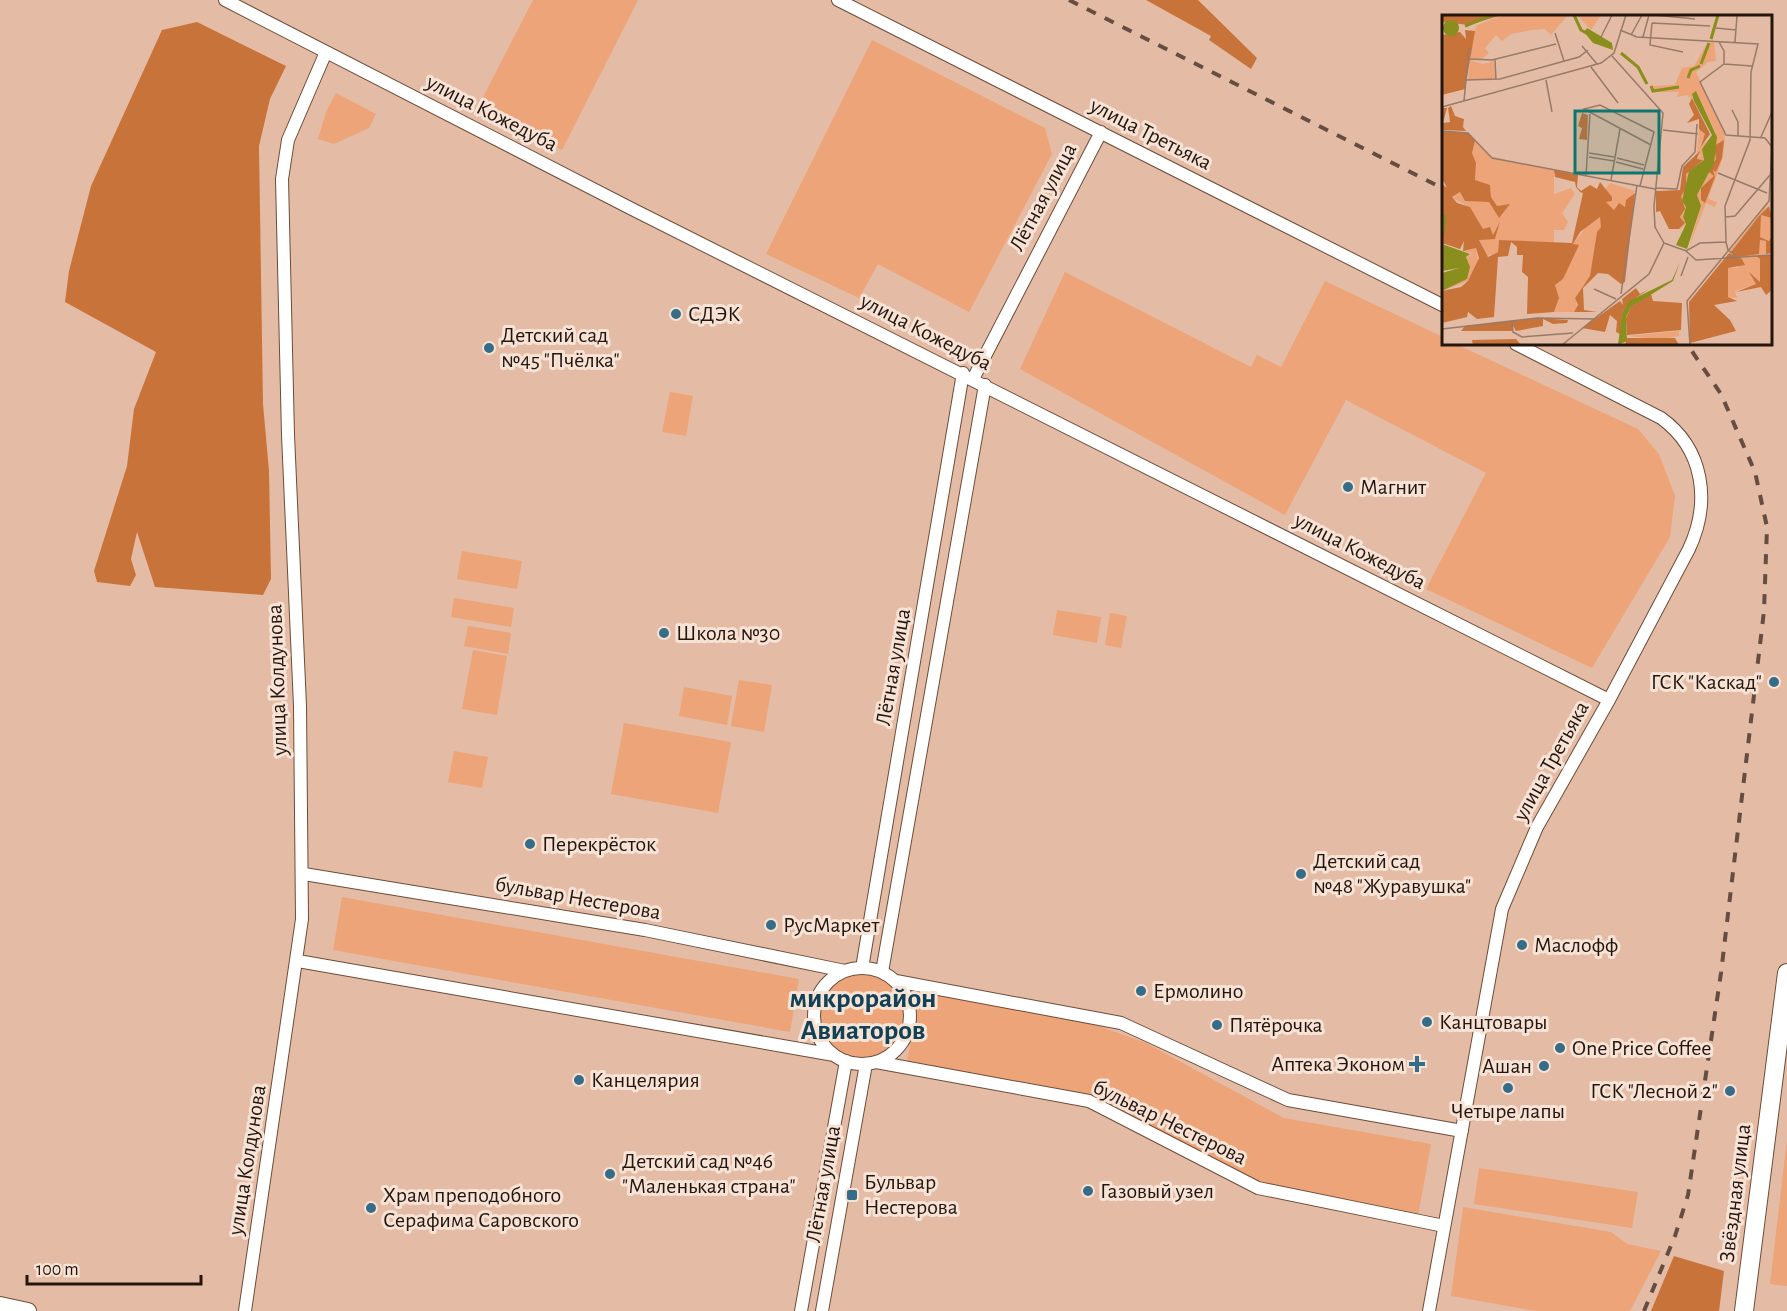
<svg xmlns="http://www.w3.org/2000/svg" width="1787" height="1311" viewBox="0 0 1787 1311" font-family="'Alegreya Sans',sans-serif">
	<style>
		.green { fill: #eca478 }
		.forest { fill: #c8733a }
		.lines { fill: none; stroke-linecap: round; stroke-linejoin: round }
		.minor-casing { stroke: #6e4c37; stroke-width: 14 }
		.secondary-casing { stroke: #6e4c37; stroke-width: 18 }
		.primary-casing { stroke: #6e4c37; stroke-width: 20 }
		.minor { stroke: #fff; stroke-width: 12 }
		.secondary { stroke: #fff; stroke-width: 16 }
		.primary { stroke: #fff; stroke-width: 18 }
		.rail { stroke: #654e41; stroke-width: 4; stroke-dasharray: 10 10; stroke-linecap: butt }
		.poi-dot { fill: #356c87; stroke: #f7e2d6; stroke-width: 2 }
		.labels { text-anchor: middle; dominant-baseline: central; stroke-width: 6; stroke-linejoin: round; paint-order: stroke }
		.street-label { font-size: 22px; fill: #24160d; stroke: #f7e2d6 }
		.poi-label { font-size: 22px; fill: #24160d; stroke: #f7e2d6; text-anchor: start }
		.district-label { font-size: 28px; font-weight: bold; fill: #124054; stroke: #f7e2d6 }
		.inset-river { fill: none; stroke: #898e1c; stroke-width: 3 }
		.inset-road { fill: none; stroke: #977a68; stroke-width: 1.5 }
		.view { fill: #0f766e; fill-opacity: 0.15; stroke: #0f766e; stroke-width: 3 }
		.inset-edge { fill: none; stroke: #24160d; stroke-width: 3 }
	</style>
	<rect width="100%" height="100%" fill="#e4bca5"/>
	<path class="green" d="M 533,0 L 638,0 L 562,150 L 480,103 Z
		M 872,40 L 1045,128 L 1052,154 L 969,312 L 878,264 L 859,298 L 766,254 Z
		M 336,93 L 376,114 L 369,128 L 334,144 L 318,139 L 326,112 Z
		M 1065,272 L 1251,367 L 1257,355 L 1281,367 L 1325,281 L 1443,337 L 1444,344 L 1456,344 L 1638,429 L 1659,454 L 1675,496 L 1670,537 L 1592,668 L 1426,589 L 1486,473 L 1346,400 L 1285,515 L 1020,369 Z
		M 670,392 L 693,396 L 686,436 L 662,432 Z
		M 462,551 L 522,561 L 517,589 L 457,579 Z
		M 454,598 L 514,608 L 511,627 L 451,617 Z
		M 1057,610 L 1101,617 L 1097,643 L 1053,635 Z
		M 1110,613 L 1127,616 L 1121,648 L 1105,645 Z
		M 468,626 L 511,633 L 508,654 L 464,646 Z
		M 473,650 L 507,656 L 497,715 L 462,709 Z
		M 739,680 L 772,685 L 764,732 L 731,726 Z
		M 684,687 L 732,696 L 727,725 L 679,716 Z
		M 624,723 L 731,742 L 718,813 L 611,794 Z
		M 454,751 L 488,757 L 482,788 L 448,782 Z
		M 342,897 L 799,979 L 790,1032 L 333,950 Z
		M821 1016a41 41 0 1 1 82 0a41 41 0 1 1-82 0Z
		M 921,992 L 1088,1022 L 1146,1043 L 1284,1118 L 1431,1144 L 1418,1216 L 1284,1190 L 1248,1179 L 1088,1094 L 907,1061 Z
		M 1787,1139 L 1787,1286 L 1770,1284 Z
		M 1479,1168 L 1638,1192 L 1632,1228 L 1474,1204 Z
		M 1463,1207 L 1611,1232 L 1627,1244 L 1661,1251 L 1630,1311 L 1536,1311 L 1451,1296 Z"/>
	<path class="forest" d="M 1146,0 L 1198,0 L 1257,58 L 1251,69 L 1209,40 L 1211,36 Z
		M 197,22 L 286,66 L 270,99 L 259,146 L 263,404 L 269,471 L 271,579 L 263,595 L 155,587 L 137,532 L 131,559 L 136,575 L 130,586 L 97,582 L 94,571 L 127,466 L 134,409 L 156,352 L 65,302 L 69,271 L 91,186 L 162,30 Z
		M 1674,1256 L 1724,1271 L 1719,1311 L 1651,1311 Z"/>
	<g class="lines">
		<defs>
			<path id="minor" d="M 225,0 L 632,209 L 1609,700
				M 838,0 L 1444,306
				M 973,379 L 1101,132
				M 304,874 L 645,930 L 845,971
				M 298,961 L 834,1055
				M 862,968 L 963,373
				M814 1016a48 48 0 1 1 96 0a48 48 0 1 1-96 0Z
				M 882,972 L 985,385
				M 896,981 L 1121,1023 L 1288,1100 L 1462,1131
				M 876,1062 L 1089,1101 L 1258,1188 L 1444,1226
				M 245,1311 L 302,919 L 300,706 L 288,435 L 282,179 L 288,140 L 326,52
				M 801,1311 L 846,1061
				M 822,1311 L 866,1064
				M 1429,1311 L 1502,909 L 1537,827 L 1609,700 L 1689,549 C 1711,502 1704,449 1661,418 L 1516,344"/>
			<path id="secondary" d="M 0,1305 L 28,1311"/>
			<path id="primary" d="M 1744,1311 L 1787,973"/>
		</defs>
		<use href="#minor" class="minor-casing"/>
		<use href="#secondary" class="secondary-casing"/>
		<use href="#primary" class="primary-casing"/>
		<use href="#minor" class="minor"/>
		<use href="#secondary" class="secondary"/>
		<use href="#primary" class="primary"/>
		<path class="rail" d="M 1069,0 L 1444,189
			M 1644,1311 L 1675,1236 L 1688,1195 L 1721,973 L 1764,611 L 1767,527 L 1755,472 L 1721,394 L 1687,344"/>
	</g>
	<g class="poi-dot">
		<circle cx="676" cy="314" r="6"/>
		<circle cx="489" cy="348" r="6"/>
		<circle cx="1348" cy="487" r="6"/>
		<circle cx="664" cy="633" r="6"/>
		<circle cx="1774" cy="682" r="6"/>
		<circle cx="530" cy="844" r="6"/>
		<circle cx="1301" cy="874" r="6"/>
		<circle cx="771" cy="925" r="6"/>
		<circle cx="1522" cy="945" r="6"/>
		<circle cx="1141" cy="991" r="6"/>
		<circle cx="1427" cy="1022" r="6"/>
		<circle cx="1217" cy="1025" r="6"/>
		<circle cx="1560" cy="1048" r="6"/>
		<path d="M1414 1055h6v6h6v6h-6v6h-6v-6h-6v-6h6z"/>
		<circle cx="1544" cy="1066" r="6"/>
		<circle cx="579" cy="1080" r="6"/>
		<circle cx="1508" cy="1088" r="6"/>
		<circle cx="1730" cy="1091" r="6"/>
		<circle cx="610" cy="1174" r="6"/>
		<circle cx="1088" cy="1191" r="6"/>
		<rect x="846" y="1189" width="12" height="12" rx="3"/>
		<circle cx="371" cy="1208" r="6"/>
	</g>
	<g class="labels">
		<g class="street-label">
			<text transform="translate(492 113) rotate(27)">улица Кожедуба</text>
			<text transform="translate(1151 134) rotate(27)">улица Третьяка</text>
			<text transform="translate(1043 197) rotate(-62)">Лётная улица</text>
			<text transform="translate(926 332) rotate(27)">улица Кожедуба</text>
			<text transform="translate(1360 551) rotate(27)">улица Кожедуба</text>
			<text transform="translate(893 667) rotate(-80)">Лётная улица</text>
			<text transform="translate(277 680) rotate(-92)">улица Колдунова</text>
			<text transform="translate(1551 761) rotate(-61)">улица Третьяка</text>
			<text transform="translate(578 898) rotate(10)">бульвар Нестерова</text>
			<text transform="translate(1170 1122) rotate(26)">бульвар Нестерова</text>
			<text transform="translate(247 1160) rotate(-81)">улица Колдунова</text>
			<text transform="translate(823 1184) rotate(-80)">Лётная улица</text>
			<text transform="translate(1735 1193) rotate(-83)">Звёздная улица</text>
		</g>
		<g class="poi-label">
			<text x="688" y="314">СДЭК</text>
			<text x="501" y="335">Детский сад<tspan x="501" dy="25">№45 "Пчёлка"</tspan></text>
			<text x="1360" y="487">Магнит</text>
			<text x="676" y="633">Школа №30</text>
			<text x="1762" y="682" text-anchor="end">ГСК "Каскад"</text>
			<text x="542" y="844">Перекрёсток</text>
			<text x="1313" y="861">Детский сад<tspan x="1313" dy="25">№48 "Журавушка"</tspan></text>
			<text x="783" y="925">РусМаркет</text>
			<text x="1534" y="945">Маслофф</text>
			<text x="1153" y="991">Ермолино</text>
			<text x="1439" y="1022">Канцтовары</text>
			<text x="1229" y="1025">Пятёрочка</text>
			<text x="1572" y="1048">One Price Coffee</text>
			<text x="1405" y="1064" text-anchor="end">Аптека Эконом</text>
			<text x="1532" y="1066" text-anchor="end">Ашан</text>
			<text x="591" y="1080">Канцелярия</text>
			<text x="1718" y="1091" text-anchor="end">ГСК "Лесной 2"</text>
			<text x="1508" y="1111" text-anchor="middle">Четыре лапы</text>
			<text x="622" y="1161">Детский сад №46<tspan x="622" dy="25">"Маленькая страна"</tspan></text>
			<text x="864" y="1182">Бульвар<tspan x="864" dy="25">Нестерова</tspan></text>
			<text x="1100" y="1191">Газовый узел</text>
			<text x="383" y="1195">Храм преподобного<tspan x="383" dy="25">Серафима Саровского</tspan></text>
		</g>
		<g class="district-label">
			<text x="863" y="999">микрорайон<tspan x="863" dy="32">Авиаторов</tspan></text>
		</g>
	</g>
	<g transform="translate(1442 15)">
		<rect width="330" height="330" fill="#e4bca5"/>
		<path d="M 61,0 L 126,0 L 109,20 L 103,14 L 90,15 L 69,19 L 60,26 L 54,20 L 43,33 L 47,38 L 39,45 L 29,43 L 29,23 L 35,10 ZM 135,0 L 159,0 L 149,15 ZM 272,26 L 274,46 L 266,47 L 254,57 L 283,119 L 281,142 L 266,184 L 275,187 L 273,192 L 264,188 L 247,232 L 259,191 L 255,180 L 272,146 L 274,118 L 254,76 L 249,84 L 245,80 L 235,82 L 237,77 L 214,77 L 208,71 L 233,70 L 240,53 L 252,51 L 265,28 ZM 28,45 L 41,49 L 52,46 L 53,64 L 26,64 ZM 257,113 L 263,120 L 256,133 L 267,124 L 260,133 L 262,145 L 257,151 L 247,156 L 245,173 L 240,186 L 244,192 L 241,202 L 244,209 L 237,216 L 243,208 L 238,202 L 242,196 L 242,191 L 240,189 L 239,181 L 244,174 L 244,159 L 260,144 L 254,144 L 259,141 L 255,137 ZM 33,126 L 47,141 L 112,155 L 112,179 L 129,173 L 133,179 L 120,198 L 126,207 L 122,215 L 112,215 L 112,228 L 57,225 L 56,237 L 45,241 L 37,224 L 53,224 L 58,208 L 51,220 L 49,214 L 41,214 L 28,192 L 10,183 L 18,177 L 23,186 L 47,187 L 57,202 L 67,190 L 55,191 L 49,182 L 48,170 L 33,165 L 34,148 L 30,138 ZM 168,168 L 193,176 L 183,192 L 176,189 L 172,195 L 164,187 L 164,173 ZM 329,184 L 321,199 L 330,203 L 328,226 L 318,222 L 318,201 L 292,233 L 317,239 L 318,225 L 324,226 L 324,238 L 330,239 L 314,241 L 318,244 L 318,268 L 309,260 L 314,269 L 293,276 L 295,283 L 286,282 L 286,253 L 296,253 L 300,247 L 288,236 ZM 158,202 L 160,211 L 155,217 L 148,262 L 134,281 L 135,293 L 132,297 L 112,297 L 117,283 L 113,270 L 121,264 L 131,229 L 147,208 ZM 34,233 L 36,248 L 26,266 L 3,275 L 25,264 L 25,243 L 30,238 L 21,236 ZM 237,316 L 237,321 L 219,324 L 185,321 Z" fill="#eca478"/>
		<path d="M 0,0 L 60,0 L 27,10 L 0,7 ZM 23,15 L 33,16 L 23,74 L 0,80 L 0,20 L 18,17 L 24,24 ZM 250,83 L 268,119 L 258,133 L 263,119 L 257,114 L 257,104 L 245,108 L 252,100 L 247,89 ZM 9,91 L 13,101 L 22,104 L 21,112 L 24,116 L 0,115 L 0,93 L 5,93 L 1,108 L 8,107 L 6,93 ZM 140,98 L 146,100 L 145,125 L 137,124 L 140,113 L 136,111 ZM 0,116 L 26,118 L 33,126 L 30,138 L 34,148 L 33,165 L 48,170 L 49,182 L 55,191 L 68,189 L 57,203 L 47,187 L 23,186 L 18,177 L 10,182 L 15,188 L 28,192 L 41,214 L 48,212 L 51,220 L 58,207 L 53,224 L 37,225 L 46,242 L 56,237 L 57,225 L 130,228 L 141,178 L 138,177 L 134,172 L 133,167 L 113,162 L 112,155 L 136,160 L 135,172 L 139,176 L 148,170 L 155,174 L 158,167 L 170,182 L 170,186 L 164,187 L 172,195 L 177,188 L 183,192 L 184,185 L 193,178 L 183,267 L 179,269 L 166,259 L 156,258 L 141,273 L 142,295 L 155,297 L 132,297 L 136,290 L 133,283 L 148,261 L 155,217 L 159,212 L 158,202 L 138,217 L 131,229 L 137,230 L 121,264 L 113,270 L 117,283 L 112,297 L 85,299 L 86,262 L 80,257 L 81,240 L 75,240 L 75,232 L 69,227 L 66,241 L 56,242 L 52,302 L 35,304 L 26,297 L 25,302 L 0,308 L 0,276 L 19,272 L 26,266 L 37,243 L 34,233 L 21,236 L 22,226 L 18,234 L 0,228 L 0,169 L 5,173 L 0,163 ZM 282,125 L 280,143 L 274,157 L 271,155 L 273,162 L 263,188 L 259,185 L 259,173 L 272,161 L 266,156 L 274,144 L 272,131 ZM 258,136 L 255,144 L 261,145 L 244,159 L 244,174 L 239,181 L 243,194 L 238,202 L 243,208 L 237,214 L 227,214 L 218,196 L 214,197 L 214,176 L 238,175 L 241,152 ZM 327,191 L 330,203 L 319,200 L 318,222 L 327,226 L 330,221 L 330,238 L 324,239 L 324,226 L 318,225 L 317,239 L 296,242 L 289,237 L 317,201 ZM 287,238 L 300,244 L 303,250 L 286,253 L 286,282 L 295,286 L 272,290 L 288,305 L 294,316 L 248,328 L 247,287 ZM 330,240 L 330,275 L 324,280 L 319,272 L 294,277 L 314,269 L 307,257 L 318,267 L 318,244 L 314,241 ZM 194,273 L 198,279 L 207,274 L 186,288 L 180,298 L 178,319 L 174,317 L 175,306 L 168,300 L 163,317 L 140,313 L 178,286 L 181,290 L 180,284 ZM 209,279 L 211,286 L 240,288 L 239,315 L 185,320 L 184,303 L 189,292 ZM 95,303 L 126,305 L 125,308 L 111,309 L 101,304 L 101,311 L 74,316 L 70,309 L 70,316 L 19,316 L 23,311 ZM 185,323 L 233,323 L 237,330 L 183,330 ZM 74,324 L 79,330 L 31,330 L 30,325 Z" fill="#c8733a"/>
		<path d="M1 13a8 8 0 1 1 16 0a8 8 0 1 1-16 0ZM 145,13 L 170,28 L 171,35 L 151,28 L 142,17 ZM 254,76 L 275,122 L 272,148 L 255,180 L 259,191 L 245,234 L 234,230 L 244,209 L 241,202 L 244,192 L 240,186 L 247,156 L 262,145 L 260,134 L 270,120 L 252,86 L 250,79 ZM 0,229 L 28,239 L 24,242 L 28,252 L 25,264 L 0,276 L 0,258 L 17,253 L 0,256 ZM 238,247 L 231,266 L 189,292 L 184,302 L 185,326 L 176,330 L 180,298 L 187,286 L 230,265 Z" fill="#898e1c"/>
		<path class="inset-river" d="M 132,0 L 139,15 L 146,19M 23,11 L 50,0M 269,24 L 276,0M 179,38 L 196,52 L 205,69M 259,49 L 267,28M 246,63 L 249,55 L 258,51M 209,71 L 211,76 L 237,72M 1,219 L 3,200"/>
		<path class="inset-road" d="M 212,0 L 253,4M 210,8 L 268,11M 210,8 L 208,30 L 241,37M 274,13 L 294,15M 178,15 L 195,22 L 316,29 L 309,57 L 308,125 L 283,191 L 284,227 L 258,228 L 244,236 L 222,228M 113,18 L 122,46M 189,20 L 200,0M 159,22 L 170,0M 201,22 L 207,0M 277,27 L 282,36 L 282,49M 293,27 L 295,0M 140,31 L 155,49M 170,41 L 221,98 L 212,192 L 213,212 L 222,228M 27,44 L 50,45 L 114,29M 53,45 L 54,65M 149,52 L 176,88M 24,65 L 58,64 L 137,42 L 146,35M 104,65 L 110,97M 22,86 L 27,33M 0,92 L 159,48 L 172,38 L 184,0M 290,95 L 296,107 L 296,121M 221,115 L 256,119M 0,116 L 26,118 L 50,143 L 213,174M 319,122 L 330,97M 147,138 L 172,142M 147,142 L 172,146M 175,143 L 202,150M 174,147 L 201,154M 276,158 L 325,178M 144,160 L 148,99M 169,165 L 178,114M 198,171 L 212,117 L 158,90 L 142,94 L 209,130M 214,173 L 235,174 L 240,151 L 253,137 L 255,109M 284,202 L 293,201 L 328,160M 284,227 L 286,235 L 295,242M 244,236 L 254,245 L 330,240M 239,261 L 246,242M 152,274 L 174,284M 179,279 L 195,170M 70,306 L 71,317 L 80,322 L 131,318M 0,314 L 95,303 L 153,304M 120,330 L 207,259 L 222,228M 248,330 L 245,286 L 327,186 L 330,132 L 323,123 L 284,120 L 258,67 L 282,49 L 310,51"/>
		<path class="view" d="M 133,96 L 217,96 L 217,158 L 133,158 Z"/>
		<rect width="330" height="330" class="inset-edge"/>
	</g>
	<path d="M27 1275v9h174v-9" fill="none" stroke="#24160d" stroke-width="3"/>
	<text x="36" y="1275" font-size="18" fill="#24160d" stroke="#f7e2d6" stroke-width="4.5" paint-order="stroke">100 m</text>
</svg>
